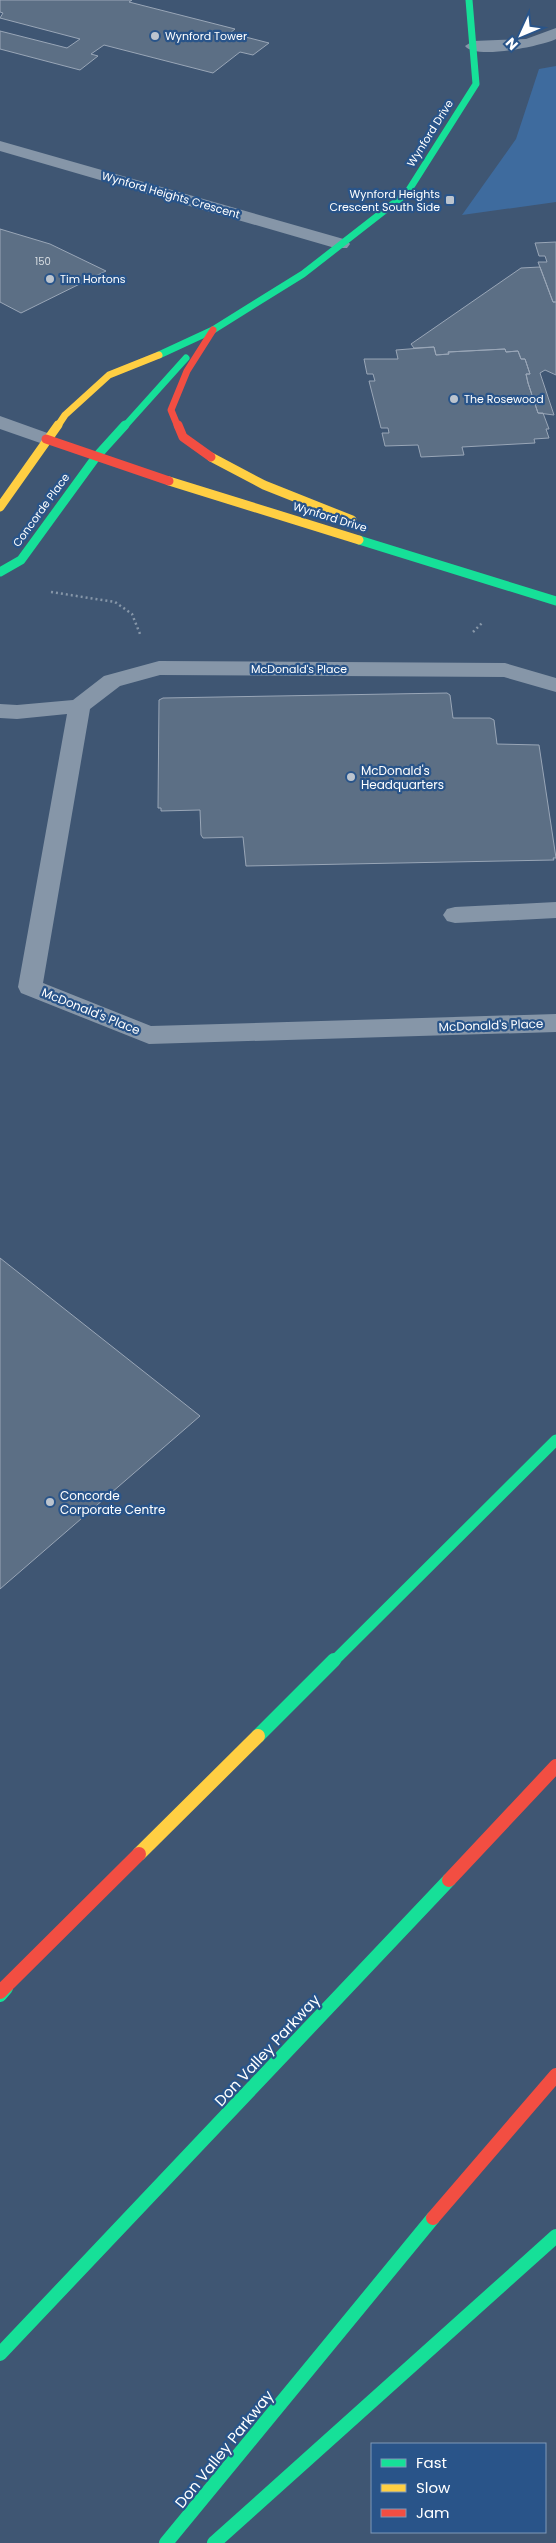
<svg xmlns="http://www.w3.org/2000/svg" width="556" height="2543" viewBox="0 0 556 2543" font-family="Poppins,sans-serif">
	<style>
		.green { fill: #3e6b9e }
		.building { fill: #5c6f85; stroke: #99a6b7 }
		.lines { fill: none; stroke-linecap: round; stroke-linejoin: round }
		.path { stroke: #8696a8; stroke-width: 2.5; stroke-dasharray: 2 3; stroke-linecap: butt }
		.lane { fill: #8696a8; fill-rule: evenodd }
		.street { fill: #8696a8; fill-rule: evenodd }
		.fast-far3 { stroke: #16e098; stroke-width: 7 }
		.fast-far2 { stroke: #16e098; stroke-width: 9 }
		.fast-far1 { stroke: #16e098; stroke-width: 11 }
		.fast { stroke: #16e098; stroke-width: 14 }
		.slow-far2 { stroke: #ffcf43; stroke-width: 7 }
		.slow-far1 { stroke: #ffcf43; stroke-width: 9 }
		.slow { stroke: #ffcf43; stroke-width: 14 }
		.jam-far2 { stroke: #f24e42; stroke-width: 7 }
		.jam-far1 { stroke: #f24e42; stroke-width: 9 }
		.jam { stroke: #f24e42; stroke-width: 14 }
		.poi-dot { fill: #bcc4ce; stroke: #295489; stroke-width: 2 }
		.labels { text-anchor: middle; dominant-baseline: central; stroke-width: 4.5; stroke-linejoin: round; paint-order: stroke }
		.number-label { font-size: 10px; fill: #d6dbe0 }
		.far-poi-label { font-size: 11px; fill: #fff; stroke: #295489; text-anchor: start }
		.far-street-label { font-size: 11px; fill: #fff; stroke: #295489 }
		.poi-label { font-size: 12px; fill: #fff; stroke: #295489; text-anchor: start }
		.street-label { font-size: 12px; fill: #fff; stroke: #295489 }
		.near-street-label { font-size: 15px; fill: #fff; stroke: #295489 }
	</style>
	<rect width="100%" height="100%" fill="#3f5673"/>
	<path class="green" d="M 556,66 L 556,202 L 462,215 L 516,139 L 539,69 Z"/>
	<path class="building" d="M 0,0 L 132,0 L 129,2 L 235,29 L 230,33 L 269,43 L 253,55 L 240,52 L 213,73 L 104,45 L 91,54 L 98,56 L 80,70 L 0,49 L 0,31 L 67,48 L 80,39 L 0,18 L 3,13 L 0,12 Z
		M 0,229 L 50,244 L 106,271 L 21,313 L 0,302 Z
		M 556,242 L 556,302 L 553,302 L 538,262 L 547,262 L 545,256 L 539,256 L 535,243 Z
		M 540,267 L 553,302 L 556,302 L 556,375 L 545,370 L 540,373 L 554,415 L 538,413 L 528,383 L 526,374 L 530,374 L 525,359 L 521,359 L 518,351 L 506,352 L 505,349 L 448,352 L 449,354 L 436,355 L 434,347 L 414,348 L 411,344 L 521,268 Z
		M 434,347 L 436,355 L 449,354 L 448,352 L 505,349 L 506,352 L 518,351 L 521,359 L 525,359 L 530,374 L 526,374 L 528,383 L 538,413 L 543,413 L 549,429 L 546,429 L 549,438 L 534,439 L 535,443 L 462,447 L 464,455 L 421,457 L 418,445 L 385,446 L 382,433 L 389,433 L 388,428 L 381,428 L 369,381 L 375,381 L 373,374 L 367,374 L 364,359 L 398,359 L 396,350 Z
		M 447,693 L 450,695 L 453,718 L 490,718 L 494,720 L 497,744 L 539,745 L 556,858 L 553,858 L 554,860 L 246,866 L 243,837 L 203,838 L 201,835 L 200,810 L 161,811 L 161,808 L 158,808 L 159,700 L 163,698 Z
		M 0,1258 L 200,1416 L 0,1589 Z"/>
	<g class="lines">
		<path class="path" d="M 51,592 L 115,602 L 132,614 L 140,634
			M 473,632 L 482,623"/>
		<path class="lane" d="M 556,28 L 556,39 C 542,46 475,60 465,46 L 473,41 L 526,39 Z
			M 159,661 L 505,663 L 556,678 L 556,692 L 504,677 L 160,675 L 120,686 L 90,709 L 43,983 L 151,1026 L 556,1014 L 556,1032 L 149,1044 L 21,993 L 18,987 L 67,714 L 17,719 L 0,718 L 0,704 L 17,705 L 73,700 L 104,676 Z
			M 556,902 L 556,918 L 455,923 L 447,921 L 443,915 L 447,909 L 455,907 Z"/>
		<path class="street" d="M 0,141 L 347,240 L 350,244 L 347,248 L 335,248 L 0,151 Z
			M 0,416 L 53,435 L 56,439 L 53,443 L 46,445 L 0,429 Z"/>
		<path class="fast-far3" d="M 159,355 L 213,330 L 303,274 L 407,193 L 476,84 L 469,0
			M 124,427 L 186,358"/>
		<path class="fast-far2" d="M 359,540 L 556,601
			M 0,572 L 21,560 L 96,457 L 125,425"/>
		<path class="fast-far1" d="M 333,1662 L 556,1440"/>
		<path class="fast" d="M 258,1736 L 334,1660
			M 0,1995 L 6,1988
			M 0,2354 L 449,1880
			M 166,2543 L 433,2218
			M 214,2543 L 556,2236"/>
		<path class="slow-far2" d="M 57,427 L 65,415 L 109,375 L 159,355"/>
		<path class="slow-far1" d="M 211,457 L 264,485 L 352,520
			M 169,481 L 359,540
			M 0,507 L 58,425"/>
		<path class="slow" d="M 139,1854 L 258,1736"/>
		<path class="jam-far2" d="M 178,427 L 171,410 L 187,371 L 213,330"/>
		<path class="jam-far1" d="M 178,425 L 183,437 L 211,457
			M 46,439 L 169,481"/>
		<path class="jam" d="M 449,1880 L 556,1766
			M 0,1992 L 139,1854
			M 433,2218 L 556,2075"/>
	</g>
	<g class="poi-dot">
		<circle cx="155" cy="36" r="5"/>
		<rect x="445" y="195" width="10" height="10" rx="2.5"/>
		<circle cx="50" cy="279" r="5"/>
		<circle cx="454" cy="399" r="5"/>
		<circle cx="351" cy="777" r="5"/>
		<circle cx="50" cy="1502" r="5"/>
	</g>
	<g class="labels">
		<g class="number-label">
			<text x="43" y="261">150</text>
		</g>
		<g class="far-poi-label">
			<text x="165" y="36">Wynford Tower</text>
			<text x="440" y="194" text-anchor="end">Wynford Heights<tspan x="440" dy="13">Crescent South Side</tspan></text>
			<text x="60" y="279">Tim Hortons</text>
			<text x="464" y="399">The Rosewood</text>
		</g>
		<g class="far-street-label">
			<text transform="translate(430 133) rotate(-58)">Wynford Drive</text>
			<text transform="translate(171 195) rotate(16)">Wynford Heights Crescent</text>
			<text transform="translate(41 510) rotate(-54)">Concorde Place</text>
			<text transform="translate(330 517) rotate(17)">Wynford Drive</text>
			<text x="299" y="669">McDonald's Place</text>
		</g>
		<g class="poi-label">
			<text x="361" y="770">McDonald's<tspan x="361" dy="14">Headquarters</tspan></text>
			<text x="60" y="1495">Concorde<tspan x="60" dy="14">Corporate Centre</tspan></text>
		</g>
		<g class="street-label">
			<text transform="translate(91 1011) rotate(22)">McDonald's Place</text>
			<text transform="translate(491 1025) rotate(-2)">McDonald's Place</text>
		</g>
		<g class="near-street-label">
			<text transform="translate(267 2050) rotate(-47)">Don Valley Parkway</text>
			<text transform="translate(224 2449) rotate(-51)">Don Valley Parkway</text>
		</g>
	</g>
	<rect x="371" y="2443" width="175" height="90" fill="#295489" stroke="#7f98b8"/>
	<rect x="381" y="2459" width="25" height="8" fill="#16e098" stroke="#7f98b8"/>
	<text x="416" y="2468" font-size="15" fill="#ffffff">Fast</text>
	<rect x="381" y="2484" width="25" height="8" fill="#ffcf43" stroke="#7f98b8"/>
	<text x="416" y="2493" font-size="15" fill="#ffffff">Slow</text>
	<rect x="381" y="2509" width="25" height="8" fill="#f24e42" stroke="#7f98b8"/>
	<text x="416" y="2518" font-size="15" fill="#ffffff">Jam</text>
	<g transform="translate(521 35) rotate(226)" stroke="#295489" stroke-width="4" paint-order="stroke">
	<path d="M0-4L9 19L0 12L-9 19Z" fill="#ffffff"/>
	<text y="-8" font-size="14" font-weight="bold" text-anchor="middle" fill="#ffffff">N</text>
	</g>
</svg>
